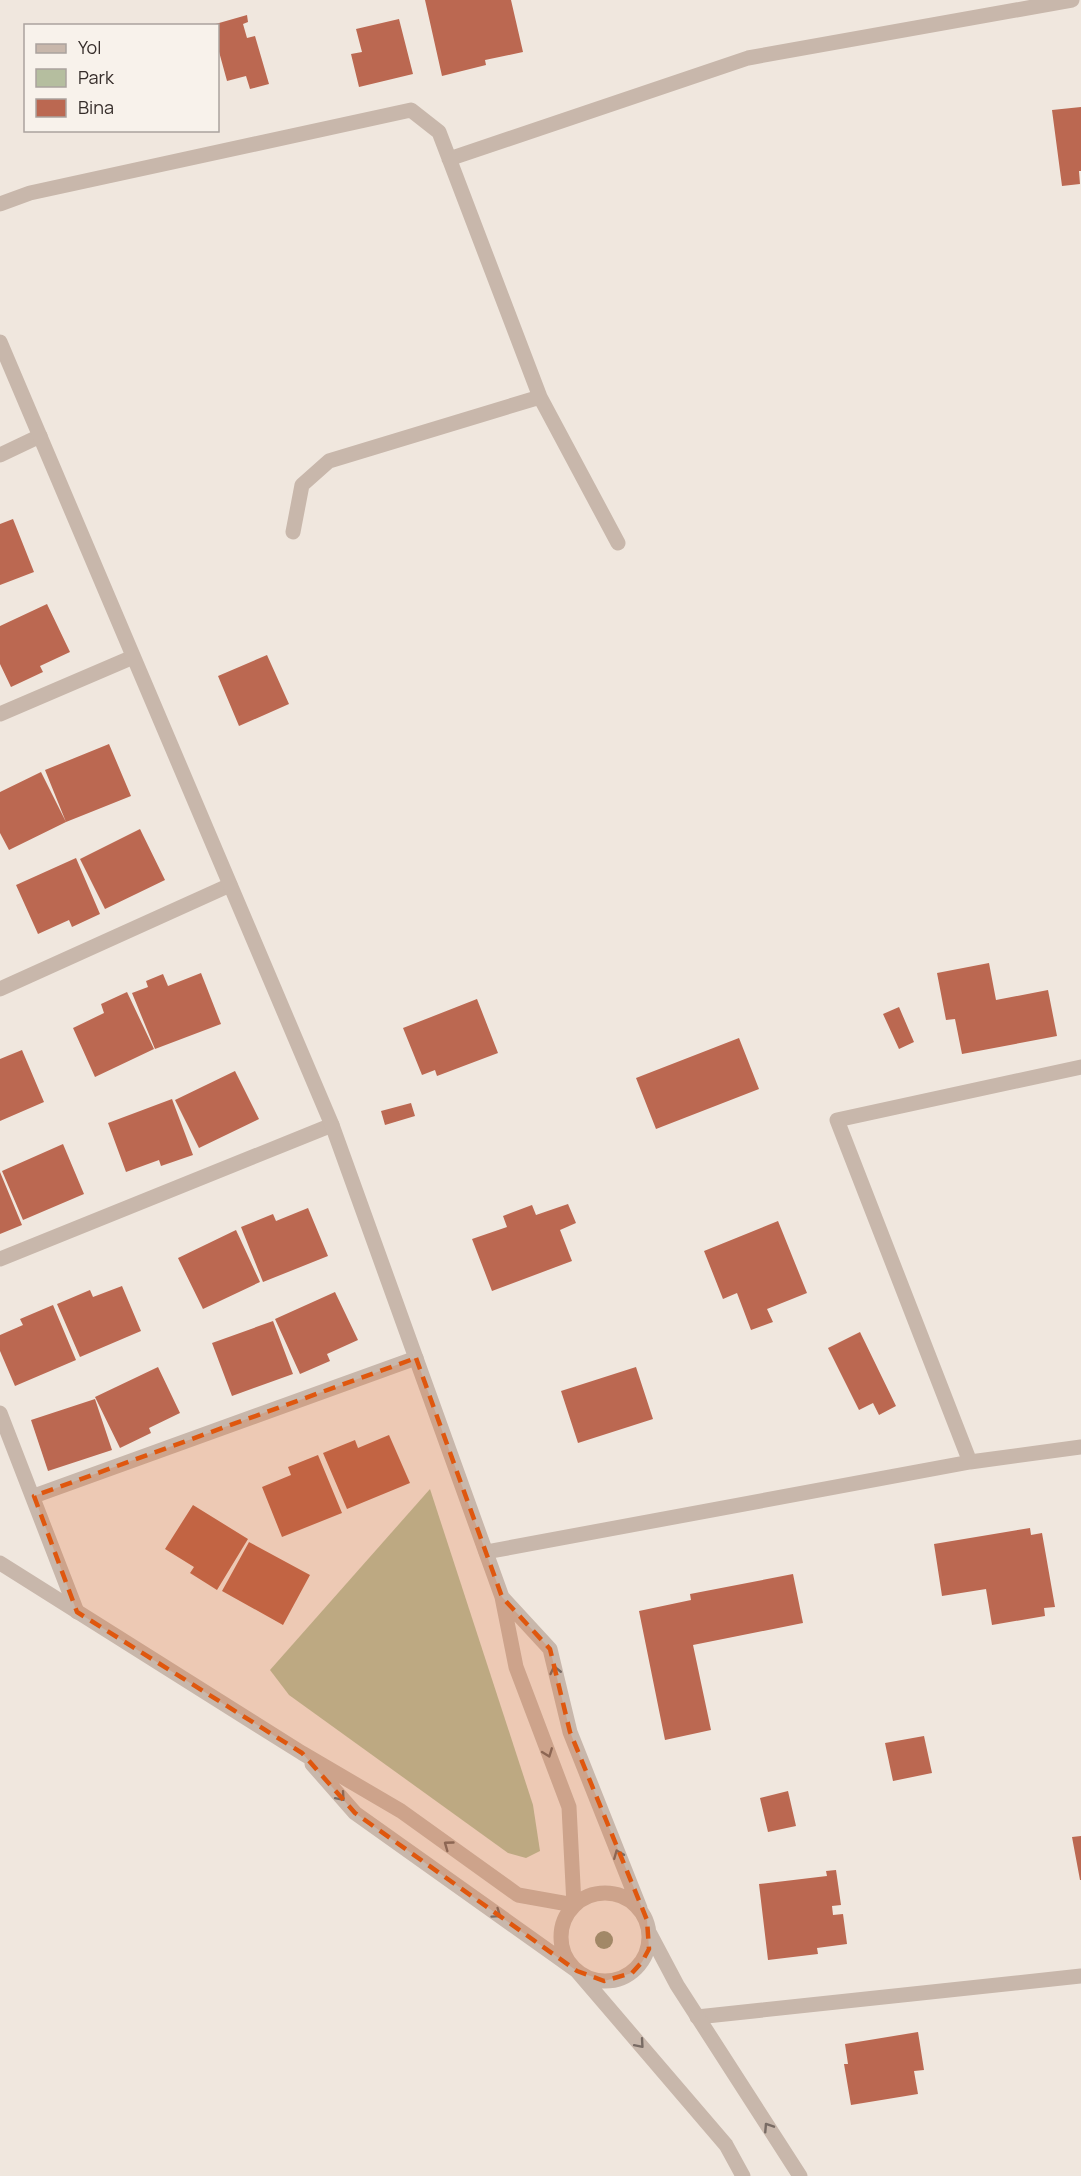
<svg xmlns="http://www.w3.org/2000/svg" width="1081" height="2176" viewBox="0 0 1081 2176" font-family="Manrope,sans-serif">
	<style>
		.green { fill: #b5be9f }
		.building { fill: #bb6851 }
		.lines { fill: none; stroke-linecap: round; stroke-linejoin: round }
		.minor { stroke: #c8b7ab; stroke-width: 15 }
		.tertiary { stroke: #c8b7ab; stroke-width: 15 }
		.tree { fill: #93957e }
		.oneway { stroke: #786b64 }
		.marked { fill: #df570e; fill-opacity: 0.2; stroke: #df570e; stroke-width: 4.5; stroke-dasharray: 12 8; stroke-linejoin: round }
	</style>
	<rect width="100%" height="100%" fill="#f0e7de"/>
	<path class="green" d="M 430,1489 L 533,1805 L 540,1851 L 526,1858 L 508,1853 L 289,1695 L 270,1670 Z"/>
	<path class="building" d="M 425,0 L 511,0 L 523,52 L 485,60 L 486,65 L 442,76 Z
		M 247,15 L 248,22 L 243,24 L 247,38 L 255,36 L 269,84 L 250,89 L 246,76 L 227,81 L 218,48 L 218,26 L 212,25 Z
		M 399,19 L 413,74 L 359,87 L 351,54 L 362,52 L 356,29 Z
		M 1081,107 L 1081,171 L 1079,171 L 1080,184 L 1062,186 L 1052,110 Z
		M 13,519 L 34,572 L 0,585 L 0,524 Z
		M 47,604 L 70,652 L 40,666 L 43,672 L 11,687 L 0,664 L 0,626 Z
		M 267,655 L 289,704 L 239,726 L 218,676 Z
		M 109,744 L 131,796 L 66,822 L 45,770 Z
		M 41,772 L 66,822 L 9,850 L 0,833 L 0,792 Z
		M 140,829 L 165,880 L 105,909 L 80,859 Z
		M 76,858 L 100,914 L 72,927 L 69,920 L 38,934 L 16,885 Z
		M 989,963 L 996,1000 L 1048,990 L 1057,1036 L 962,1054 L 955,1019 L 946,1020 L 937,973 Z
		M 201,973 L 221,1024 L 155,1049 L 132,993 L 148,987 L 146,981 L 163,974 L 168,986 Z
		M 127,992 L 154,1049 L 95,1077 L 73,1028 L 104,1013 L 101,1004 Z
		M 477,999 L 498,1053 L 437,1076 L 435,1070 L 422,1075 L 403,1028 Z
		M 899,1007 L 914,1042 L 899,1049 L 883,1014 Z
		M 739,1038 L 759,1089 L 656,1129 L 636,1078 Z
		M 22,1050 L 44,1102 L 0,1121 L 0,1059 Z
		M 235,1071 L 259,1119 L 199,1148 L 175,1100 Z
		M 172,1099 L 193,1155 L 161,1166 L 159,1160 L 126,1172 L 108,1123 Z
		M 411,1103 L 415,1116 L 385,1125 L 381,1111 Z
		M 63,1144 L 84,1194 L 23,1220 L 2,1171 Z
		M 0,1172 L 22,1225 L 0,1234 Z
		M 568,1204 L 576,1223 L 560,1230 L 572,1261 L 492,1291 L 472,1239 L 507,1227 L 503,1216 L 532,1205 L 536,1215 Z
		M 308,1208 L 328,1256 L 263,1282 L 241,1227 L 273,1214 L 276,1221 Z
		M 778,1221 L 807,1293 L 767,1309 L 773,1322 L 751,1330 L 737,1293 L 723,1299 L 704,1251 Z
		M 236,1230 L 260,1282 L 203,1309 L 178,1258 Z
		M 122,1286 L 141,1331 L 80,1357 L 57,1304 L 90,1290 L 93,1297 Z
		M 335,1292 L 358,1340 L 327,1354 L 330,1361 L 300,1374 L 275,1319 Z
		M 53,1305 L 76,1360 L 15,1386 L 0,1351 L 0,1335 L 23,1325 L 20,1319 Z
		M 273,1321 L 293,1374 L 232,1396 L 212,1343 Z
		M 860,1332 L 896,1406 L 879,1415 L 873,1403 L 859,1410 L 828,1348 Z
		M 158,1367 L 180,1413 L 149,1428 L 151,1433 L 120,1448 L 95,1397 Z
		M 636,1367 L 653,1419 L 578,1443 L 561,1391 Z
		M 95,1399 L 112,1450 L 48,1471 L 31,1420 Z
		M 389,1435 L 410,1483 L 347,1509 L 323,1453 L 355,1440 L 358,1448 Z
		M 318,1455 L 342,1513 L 282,1537 L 262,1487 L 291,1475 L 288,1467 Z
		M 193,1505 L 248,1539 L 217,1590 L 190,1573 L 194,1567 L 165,1549 Z
		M 1030,1528 L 1031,1535 L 1042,1533 L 1055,1607 L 1044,1608 L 1045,1616 L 992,1625 L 986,1589 L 942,1596 L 934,1544 Z
		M 249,1542 L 310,1575 L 283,1625 L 222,1591 Z
		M 793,1574 L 803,1623 L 693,1645 L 711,1730 L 665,1740 L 639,1611 L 691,1600 L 690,1594 Z
		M 924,1736 L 932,1773 L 893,1781 L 885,1743 Z
		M 788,1791 L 796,1826 L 768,1832 L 760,1798 Z
		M 1081,1836 L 1081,1880 L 1080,1880 L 1072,1837 Z
		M 836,1870 L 841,1905 L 832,1906 L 833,1915 L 843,1914 L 847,1944 L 817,1948 L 818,1954 L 768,1960 L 759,1884 L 827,1876 L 826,1871 Z
		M 918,2032 L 924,2070 L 914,2071 L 918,2094 L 851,2105 L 844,2064 L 848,2064 L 845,2044 Z"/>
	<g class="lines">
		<path class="minor" d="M 449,159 L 748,58 L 1072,0
			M 0,204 L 30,193 L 411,110 L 439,132 L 540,397 L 618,543
			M 0,455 L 40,436
			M 293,532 L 302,485 L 329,461 L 540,397
			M 0,714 L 133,657
			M 0,989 L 230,885
			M 0,1259 L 332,1125
			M 0,1413 L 77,1612
			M 970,1462 L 837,1120 L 1081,1067
			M 34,1496 L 416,1358
			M 486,1552 L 970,1462 L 1081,1447
			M 697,2017 L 1081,1976"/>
		<path class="tertiary" d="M 0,342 L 332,1125 L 502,1597 L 516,1667 L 569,1807 L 574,1905 L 518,1895 L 401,1811 L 302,1753 L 0,1563
			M 502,1597 L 550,1649 L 570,1732 L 640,1908
			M 312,1764 L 355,1813 L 577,1971 L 726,2145 L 743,2176
			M561 1937a44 44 0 1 1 88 0a44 44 0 1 1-88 0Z
			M 650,1934 L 677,1985 L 800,2176"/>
	</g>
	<circle class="tree" cx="604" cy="1940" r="9"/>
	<defs><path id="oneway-chevron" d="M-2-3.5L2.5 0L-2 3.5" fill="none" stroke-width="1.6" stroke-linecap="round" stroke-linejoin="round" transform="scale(1.5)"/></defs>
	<g class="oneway">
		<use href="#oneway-chevron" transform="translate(555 1670) rotate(-103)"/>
		<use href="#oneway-chevron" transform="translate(548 1753) rotate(69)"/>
		<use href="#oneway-chevron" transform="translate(341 1797) rotate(49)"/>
		<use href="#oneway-chevron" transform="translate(448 1845) rotate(-144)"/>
		<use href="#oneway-chevron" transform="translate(618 1854) rotate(-112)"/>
		<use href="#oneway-chevron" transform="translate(497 1914) rotate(35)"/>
		<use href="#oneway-chevron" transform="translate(640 2044) rotate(49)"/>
		<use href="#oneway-chevron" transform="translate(768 2127) rotate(-123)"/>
	</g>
	<path class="marked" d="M 416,1358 L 502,1597 L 550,1649 L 570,1732 L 647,1920 L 649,1949 L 642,1962 L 632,1973 L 604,1981 L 577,1971 L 355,1813 L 302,1753 L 77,1612 L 34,1496 Z"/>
	<rect x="24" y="24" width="195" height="108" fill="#f8f2eb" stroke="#aaa39e" stroke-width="1.5"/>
	<rect x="36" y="44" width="30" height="9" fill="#c8b7ab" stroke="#aaa39e" stroke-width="1.5"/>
	<text x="78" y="54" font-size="18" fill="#362d2a">Yol</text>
	<rect x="36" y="69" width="30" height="18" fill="#b5be9f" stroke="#aaa39e" stroke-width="1.5"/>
	<text x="78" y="84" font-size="18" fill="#362d2a">Park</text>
	<rect x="36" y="99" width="30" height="18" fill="#bb6851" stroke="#aaa39e" stroke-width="1.5"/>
	<text x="78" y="114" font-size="18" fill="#362d2a">Bina</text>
</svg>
